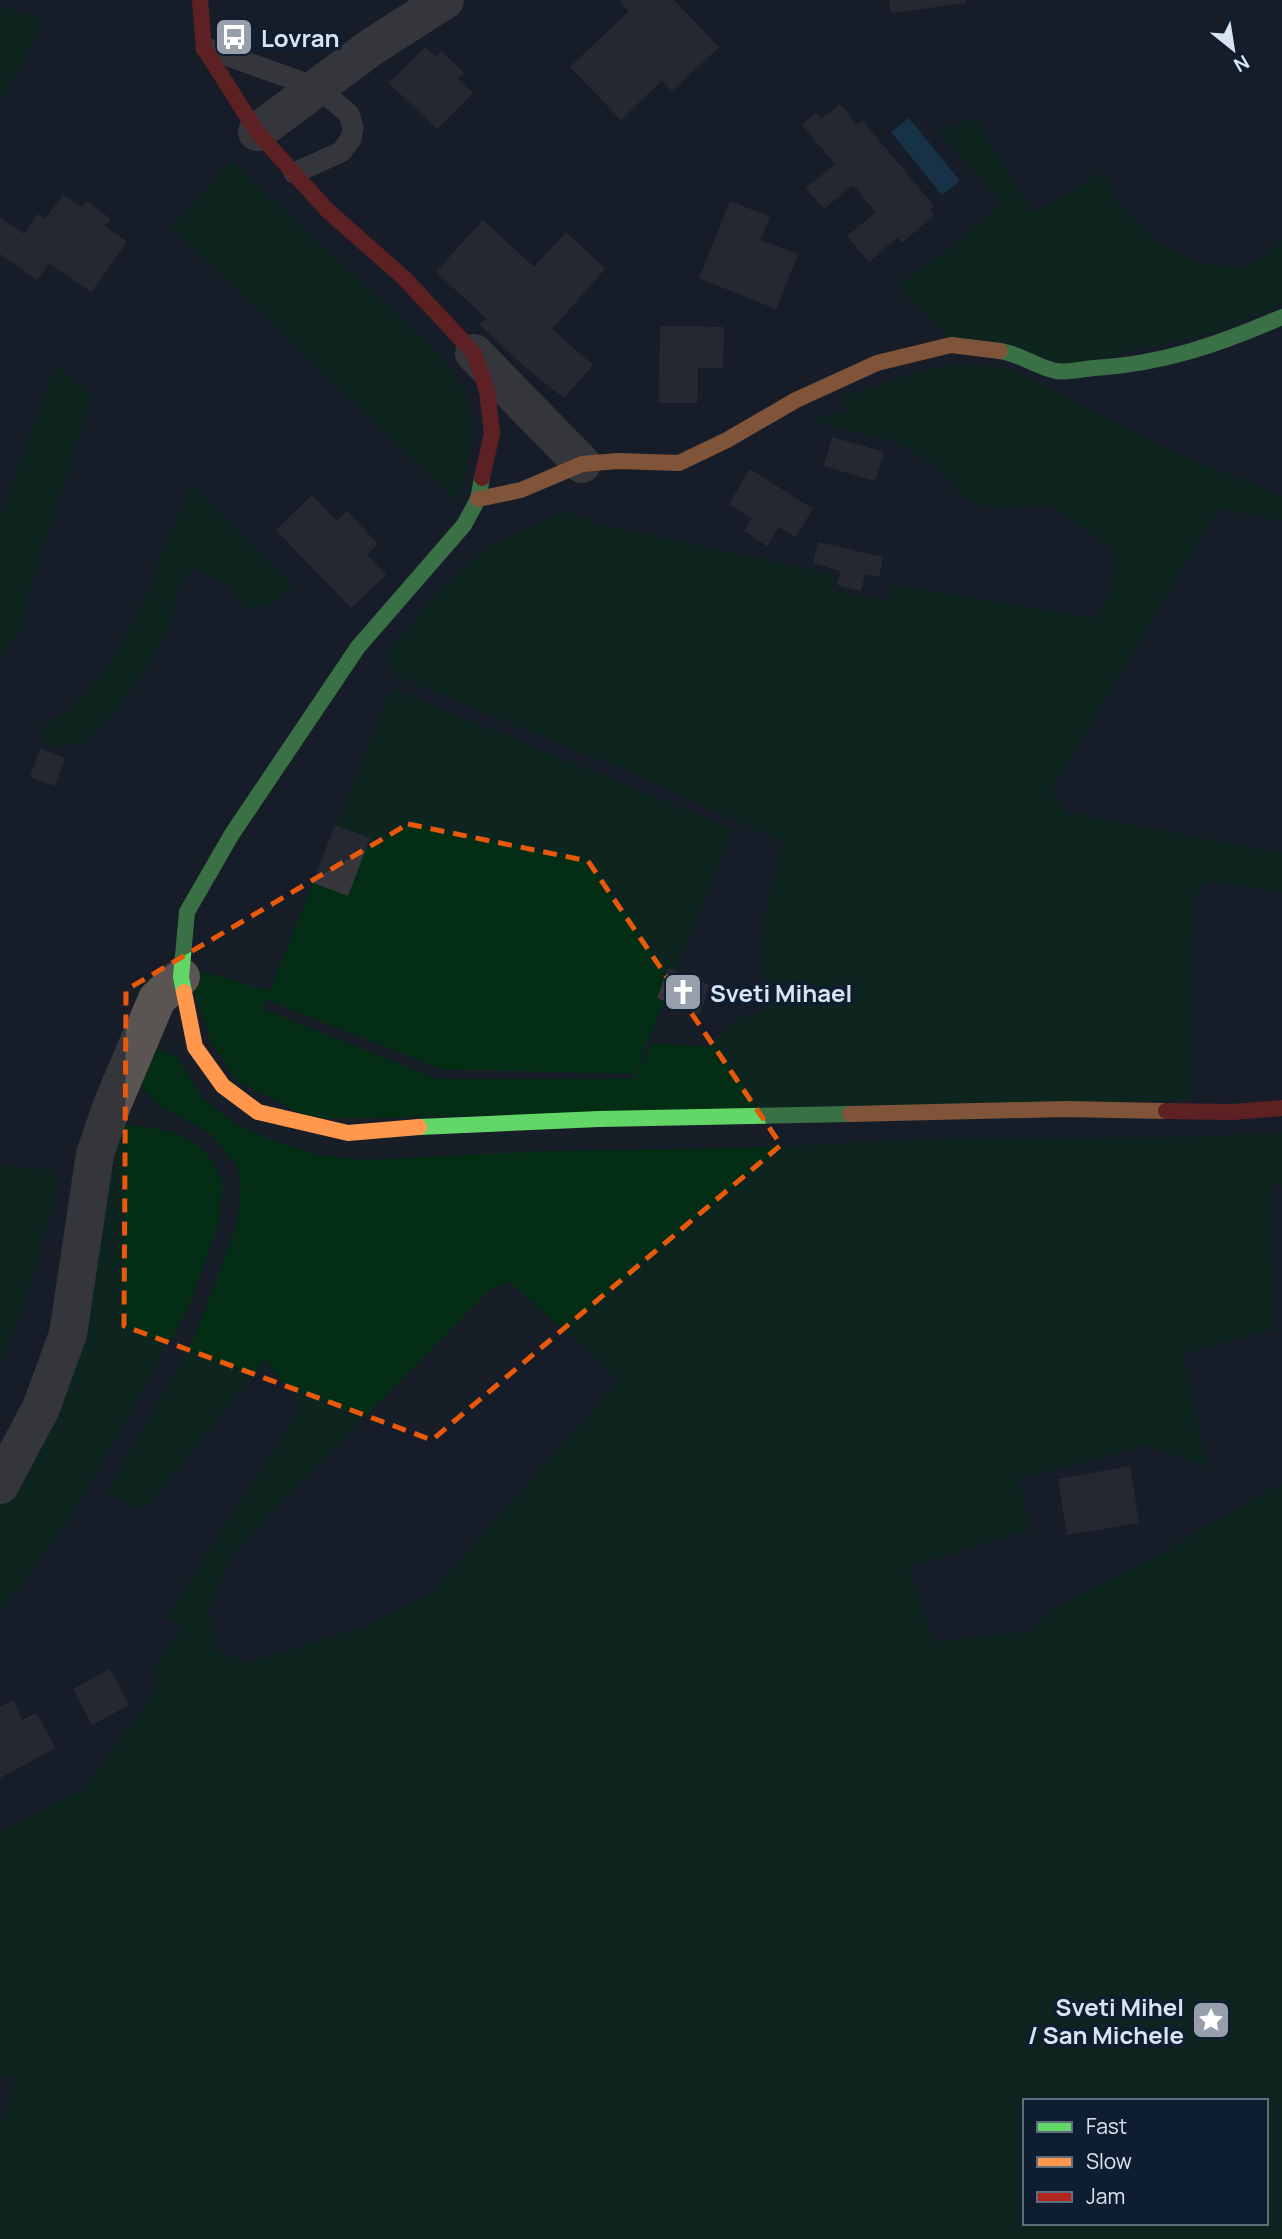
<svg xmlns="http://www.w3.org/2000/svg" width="1282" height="2239" viewBox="0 0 1282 2239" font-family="Manrope,sans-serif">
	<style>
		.green { fill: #032e15; fill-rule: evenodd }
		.water { fill: #184c6b }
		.building { fill: #38363c }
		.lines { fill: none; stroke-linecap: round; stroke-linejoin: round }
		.lane { stroke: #5a5552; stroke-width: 21 }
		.street { stroke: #5a5552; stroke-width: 38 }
		.fast { stroke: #63d668; stroke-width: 16 }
		.slow { stroke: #ff974d; stroke-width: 16 }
		.jam { stroke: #b3261e; stroke-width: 16 }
		.marked { fill: none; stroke: #e8590c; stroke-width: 5; stroke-dasharray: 14 9; stroke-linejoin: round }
		.labels { text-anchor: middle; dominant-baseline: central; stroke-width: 7; stroke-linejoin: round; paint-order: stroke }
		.poi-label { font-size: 24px; font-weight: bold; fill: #dae4f1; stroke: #0f1d30; text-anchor: start }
	</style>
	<rect width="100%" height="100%" fill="#171e28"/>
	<path class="green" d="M 0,6 L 43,20 L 25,60 L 0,101 Z
		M 975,117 L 1033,213 L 1105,171 L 1116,202 L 1154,240 L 1200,263 L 1240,268 L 1263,257 L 1282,240 L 1282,304 L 1220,330 L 1074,365 L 949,338 L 896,286 L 954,245 L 1002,202 L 938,133 Z
		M 231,161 L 441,355 L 465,392 L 473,440 L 458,503 L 171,227 Z
		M 56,364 L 93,396 L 30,587 L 23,629 L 0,657 L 0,517 Z
		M 957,364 L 1011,368 L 1160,446 L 1282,496 L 1282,521 L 1218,509 L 1052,790 L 1066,812 L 1282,853 L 1282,893 L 1207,881 L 1193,898 L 1191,1100 L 312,1119 L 237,1081 L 211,1041 L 186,967 L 270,991 L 391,688 L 733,829 L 635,1074 L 441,1069 L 267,1000 L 263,1009 L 437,1079 L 633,1079 L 652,1043 L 707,1047 L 739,1017 L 763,1011 L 773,987 L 760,974 L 764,918 L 783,842 L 627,771 L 415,684 L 394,674 L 385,655 L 436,594 L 488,546 L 564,511 L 596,523 L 835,575 L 831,590 L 887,601 L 894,585 L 1096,618 C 1109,600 1116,569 1112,547 L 1048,505 L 992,508 L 963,498 L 938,467 L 895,442 L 809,421 L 847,410 L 841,397 L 926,369 Z
		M 192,486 L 294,585 L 269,606 L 247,609 L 227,585 L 195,568 L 179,585 L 171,624 L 157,651 L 138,682 L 111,716 L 83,743 L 48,747 L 38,729 L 65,713 L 101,676 L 125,637 L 149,590 L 162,550 Z
		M 156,1049 L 176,1056 L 204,1100 L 237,1125 L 278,1142 L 319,1155 L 365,1160 L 545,1151 L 738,1148 L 953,1138 L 1179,1137 L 1282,1133 L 1282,1186 L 1271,1186 L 1274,1329 L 1183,1354 L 1208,1469 L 1149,1445 L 1019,1479 L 1030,1530 L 909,1567 L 933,1641 L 1032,1631 L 1053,1608 L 1163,1552 L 1271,1488 L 1282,1484 L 1282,2239 L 0,2239 L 0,2124 L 16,2077 L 0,2076 L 0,1831 L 84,1788 L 157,1689 L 154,1667 L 183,1627 L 166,1617 L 301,1407 L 265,1360 L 152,1502 L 138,1510 L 106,1492 L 195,1337 L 237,1225 L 241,1187 L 237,1166 L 211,1134 L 160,1106 L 144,1089 L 137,1070 ZM 510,1282 L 619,1380 L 429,1595 L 366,1626 L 245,1663 L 216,1649 L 209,1609 L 233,1553 L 490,1289 ZM 1025,2101 L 1266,2101 L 1266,2223 L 1025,2223 Z
		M 121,1123 L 174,1132 L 196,1144 L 212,1160 L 223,1183 L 218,1225 L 188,1308 L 120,1432 L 66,1525 L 0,1613 L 0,1506 L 36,1443 L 103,1212 Z
		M 0,1166 L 49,1169 L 60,1182 L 36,1269 L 0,1369 Z"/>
	<path class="water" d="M 909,118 L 960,181 L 942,195 L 891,132 Z"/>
	<path class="building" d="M 622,0 L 674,0 L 719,47 L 672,91 L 662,80 L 621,120 L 570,67 L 629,11 L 620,2 Z
		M 889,0 L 966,0 L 966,3 L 891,13 Z
		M 425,47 L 436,57 L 441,51 L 464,73 L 458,79 L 473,93 L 437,129 L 389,83 Z
		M 840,104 L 857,125 L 862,120 L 934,206 L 930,211 L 934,215 L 902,243 L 897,237 L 869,262 L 847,236 L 876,212 L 853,185 L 824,209 L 806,188 L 835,164 L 802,125 L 816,113 L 821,119 Z
		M 63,195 L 82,207 L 86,201 L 111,219 L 105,226 L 127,242 L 91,292 L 49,263 L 37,280 L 0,254 L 0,217 L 24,234 L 38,214 L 45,219 Z
		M 730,201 L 770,217 L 760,240 L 798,254 L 776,309 L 699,278 Z
		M 483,220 L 534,267 L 566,232 L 605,269 L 552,329 L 593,365 L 564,398 L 525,367 L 480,325 L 486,318 L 436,272 Z
		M 660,326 L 724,327 L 723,368 L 698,368 L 697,403 L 659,403 Z
		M 832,437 L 884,452 L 875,481 L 824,466 Z
		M 750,469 L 813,509 L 795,537 L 779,527 L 767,546 L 744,531 L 752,519 L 729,504 Z
		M 312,495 L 337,521 L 347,511 L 378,544 L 367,555 L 386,575 L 351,608 L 276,530 Z
		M 818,542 L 883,557 L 879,577 L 865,574 L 861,591 L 837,585 L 841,571 L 813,563 Z
		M 40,749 L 65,758 L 55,786 L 30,777 Z
		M 335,825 L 370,838 L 348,896 L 313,883 Z
		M 668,968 L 710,985 L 699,1015 L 657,998 Z
		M 1130,1466 L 1139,1523 L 1067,1535 L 1058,1479 Z
		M 110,1669 L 129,1705 L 92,1725 L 73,1689 Z
		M 14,1700 L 22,1720 L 37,1713 L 55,1748 L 0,1778 L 0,1707 Z"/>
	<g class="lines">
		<path class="lane" d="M 206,48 L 318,88 L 349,114 L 353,128 L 351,139 L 341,152 L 294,173"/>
		<path class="street" d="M 257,132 L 373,46 L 445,0
			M 474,353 L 582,464
			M 0,1485 L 41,1408 L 68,1334 L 95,1154 L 112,1105 L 157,999 L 181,977"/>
		<path class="fast" d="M 1000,351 C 1020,354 1037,367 1056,371 C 1068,373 1083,369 1094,368 C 1163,364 1220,344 1282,317
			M 184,992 L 181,977 L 187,912 L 232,834 L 358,647 L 464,525 L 478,499 L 482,478
			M 419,1127 L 599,1119 L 850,1114"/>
		<path class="slow" d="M 478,499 L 521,490 L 582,464 L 618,461 L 679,463 L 727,440 L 796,400 L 877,363 L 951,345 L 1000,351
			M 184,992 L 195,1047 L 223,1086 L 258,1112 L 348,1133 L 419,1127
			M 850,1114 L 1065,1109 L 1166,1111"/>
		<path class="jam" d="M 200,0 L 204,48 L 257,132 L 327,210 L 404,278 L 474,353 L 487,391 L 492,433 L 482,478
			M 1166,1111 L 1233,1112 L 1282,1108"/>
	</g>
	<path d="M0 0H1282V2239H0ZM 408,824 L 588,861 L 781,1145 L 432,1440 L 124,1326 L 126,990 Z" fill="#171e28" fill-opacity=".55" fill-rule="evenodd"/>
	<path class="marked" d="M 408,824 L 588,861 L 781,1145 L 432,1440 L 124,1326 L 126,990 Z"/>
	<defs>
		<symbol id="bus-square" viewBox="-11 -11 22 22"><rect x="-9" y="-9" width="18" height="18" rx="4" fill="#969fab" stroke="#0f1d30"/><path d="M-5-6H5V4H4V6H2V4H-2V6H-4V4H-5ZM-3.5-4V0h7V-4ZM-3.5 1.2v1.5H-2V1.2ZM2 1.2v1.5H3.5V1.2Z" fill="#fff"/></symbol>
		<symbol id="church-square" viewBox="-11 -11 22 22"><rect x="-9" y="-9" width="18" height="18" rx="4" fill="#969fab" stroke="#0f1d30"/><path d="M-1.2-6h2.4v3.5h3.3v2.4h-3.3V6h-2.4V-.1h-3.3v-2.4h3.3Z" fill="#fff"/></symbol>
		<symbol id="sight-square" viewBox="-11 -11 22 22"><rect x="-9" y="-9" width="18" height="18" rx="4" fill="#969fab" stroke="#0f1d30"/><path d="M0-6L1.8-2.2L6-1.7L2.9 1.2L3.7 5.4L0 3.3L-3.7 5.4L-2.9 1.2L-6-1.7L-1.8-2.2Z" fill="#fff"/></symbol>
	</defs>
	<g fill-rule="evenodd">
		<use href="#bus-square" x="212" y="15" width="44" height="44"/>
		<use href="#church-square" x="661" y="970" width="44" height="44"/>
		<use href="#sight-square" x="1189" y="1998" width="44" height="44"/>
	</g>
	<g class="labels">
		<g class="poi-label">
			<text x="261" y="37">Lovran</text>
			<text x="710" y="992">Sveti Mihael</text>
			<text x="1184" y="2006" text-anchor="end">Sveti Mihel<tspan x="1184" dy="28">/ San Michele</tspan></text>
		</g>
	</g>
	<rect x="1023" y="2099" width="245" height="126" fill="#0f1d30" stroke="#606d7d" stroke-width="2"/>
	<rect x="1037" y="2122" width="35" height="10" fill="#63d668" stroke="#606d7d" stroke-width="2"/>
	<text x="1086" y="2134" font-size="21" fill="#dae4f1">Fast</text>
	<rect x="1037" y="2157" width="35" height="10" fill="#ff974d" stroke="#606d7d" stroke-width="2"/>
	<text x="1086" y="2169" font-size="21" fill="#dae4f1">Slow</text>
	<rect x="1037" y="2192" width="35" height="10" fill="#b3261e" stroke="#606d7d" stroke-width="2"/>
	<text x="1086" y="2204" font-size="21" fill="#dae4f1">Jam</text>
	<g transform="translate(1233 49) rotate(150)" stroke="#0f1d30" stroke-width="5" paint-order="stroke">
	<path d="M0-5L12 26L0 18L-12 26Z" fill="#dae4f1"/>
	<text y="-10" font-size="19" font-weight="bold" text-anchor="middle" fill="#dae4f1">N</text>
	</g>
</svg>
